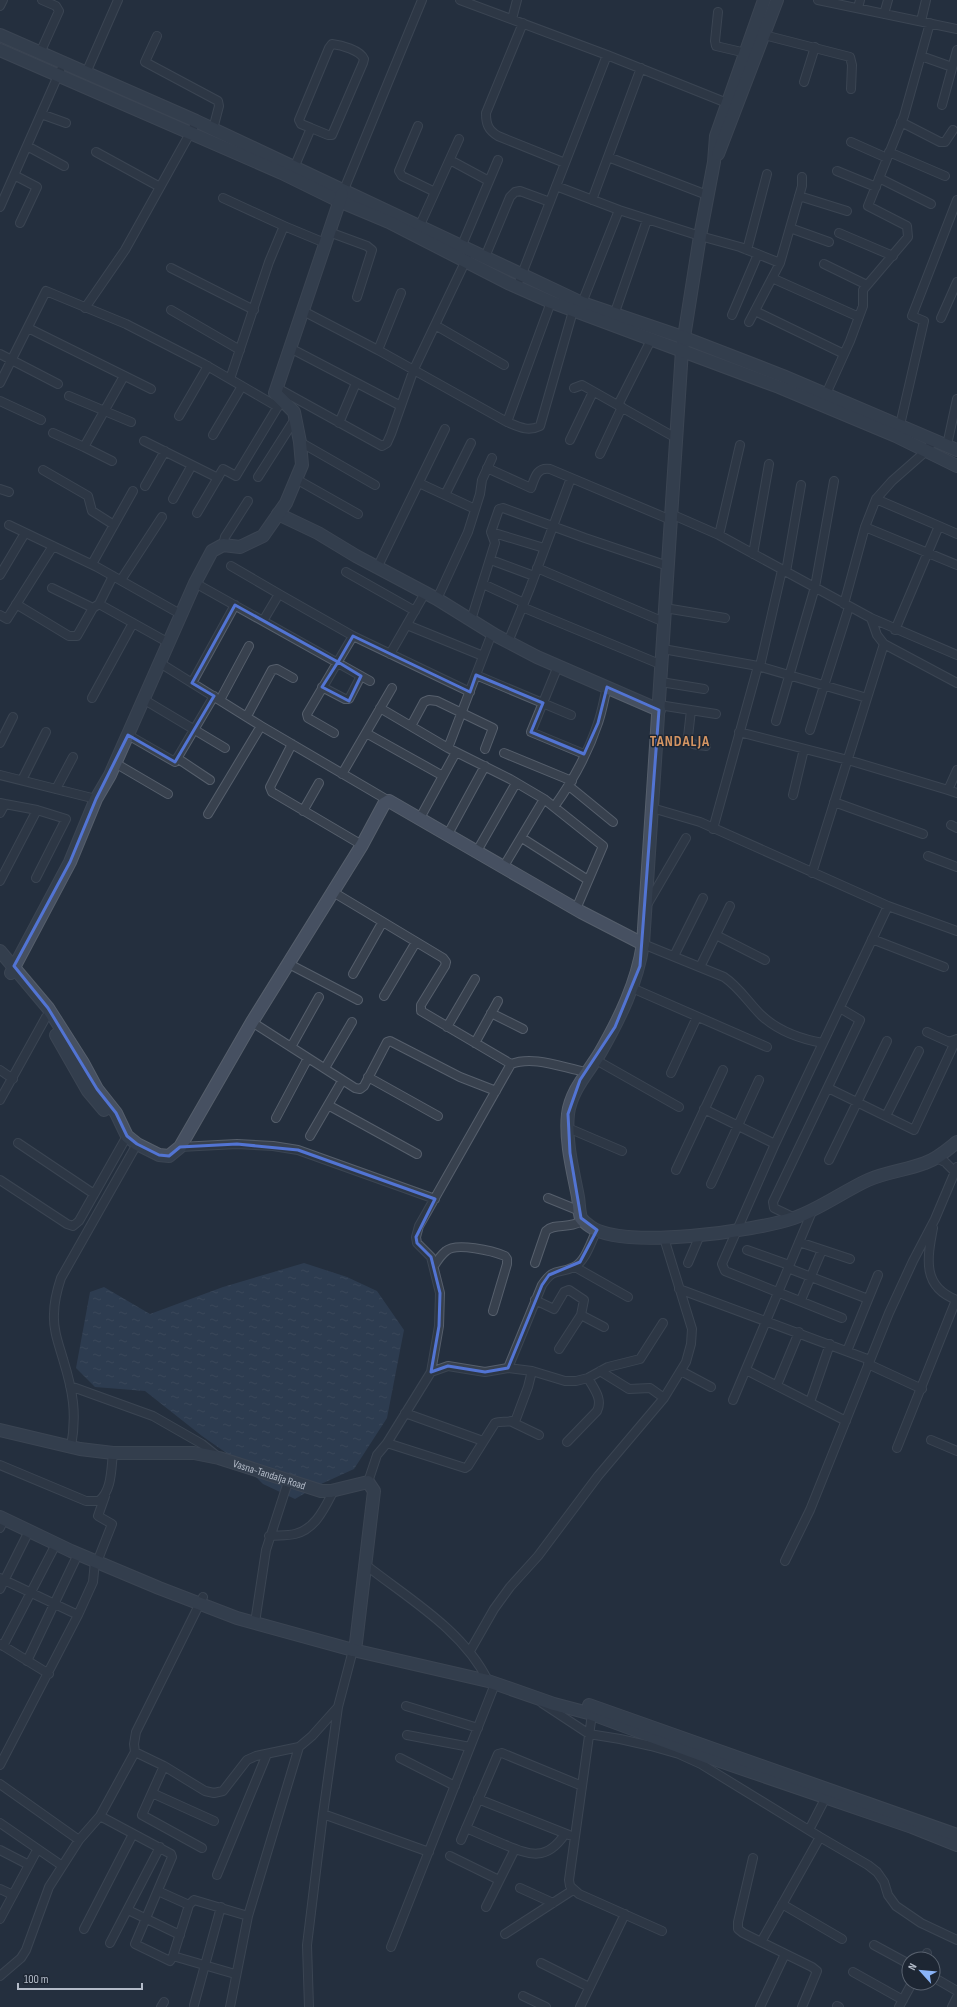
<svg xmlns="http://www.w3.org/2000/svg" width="957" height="2007" viewBox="0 0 957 2007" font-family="'Sofia Sans Condensed',sans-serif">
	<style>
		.water { fill: url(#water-ripples) }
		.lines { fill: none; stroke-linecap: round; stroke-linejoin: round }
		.street-casing { stroke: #565f6c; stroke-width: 10 }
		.secondary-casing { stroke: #565f6c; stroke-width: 14 }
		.street { stroke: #38414e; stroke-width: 8 }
		.secondary { stroke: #465061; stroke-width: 12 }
		.marked { fill: none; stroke: #5274d3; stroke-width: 3; stroke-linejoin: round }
		.labels { text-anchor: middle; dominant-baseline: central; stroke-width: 3; stroke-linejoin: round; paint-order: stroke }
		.street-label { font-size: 11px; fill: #b4bcc9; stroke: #1d2633 }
		.district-label { font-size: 15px; font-weight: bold; letter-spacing: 1px; fill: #d59563; stroke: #1d2633 }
	</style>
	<defs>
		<pattern id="water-ripples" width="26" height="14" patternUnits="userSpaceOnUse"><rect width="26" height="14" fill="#394c67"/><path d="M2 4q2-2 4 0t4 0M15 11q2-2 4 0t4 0" fill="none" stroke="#53647b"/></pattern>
	</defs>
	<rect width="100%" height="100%" fill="#242f3e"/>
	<path class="water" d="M 304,1263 L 347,1277 L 377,1291 L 404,1330 L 387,1418 L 354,1469 L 319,1485 L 295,1499 L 263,1484 L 245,1466 L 202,1436 L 145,1391 L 95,1387 L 76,1368 L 90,1292 L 104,1287 L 150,1314 L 223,1287 Z"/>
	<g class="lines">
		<defs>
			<path id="street" d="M 460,0 L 607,55 L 727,103
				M 818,0 L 957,29
				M 0,6 L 3,0
				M 858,8 L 860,0
				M 718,12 L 715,41 L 716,46 L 746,53
				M 884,14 L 888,0
				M 512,19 L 517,0
				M 921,21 L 926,0
				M 523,23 L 486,113 C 486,124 488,130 498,136 L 565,163
				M 764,35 L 850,57 L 852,65 L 851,89
				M 157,36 L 145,62 L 218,101 L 219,106 L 213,129
				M 40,53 L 59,11 L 56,6 L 42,0
				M 921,56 L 952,67
				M 86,73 L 118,0
				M 804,82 L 815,47
				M 942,105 L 957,50
				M 41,114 L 66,123
				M 901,122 L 940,142 L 945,142 L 953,130
				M 418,126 L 399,171 L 402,176 L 435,192
				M 851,142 L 887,158
				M 27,146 L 64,166
				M 96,152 L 160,187
				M 889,152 L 945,176
				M 608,157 L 707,195
				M 450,160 L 489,181
				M 294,168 L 311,128 L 301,124 L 299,120 L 329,48 L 332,44 C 341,45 360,50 364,59 L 363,63 L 332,135 L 328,135 L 311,128
				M 837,171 L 876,187
				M 14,175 L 37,187 L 20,223
				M 879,178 L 931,204
				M 556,186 L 619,210 L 700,236 L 740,247 L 780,263 L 802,186 L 802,177
				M 343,192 L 422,0
				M 799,196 L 847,211
				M 223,198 L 284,226
				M 592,200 L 641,68
				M 0,207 L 60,71
				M 420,225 L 459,139
				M 790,228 L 829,242
				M 329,232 L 367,246 L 372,250 L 357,297
				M 839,233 L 893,256
				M 462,245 L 498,160
				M 747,250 L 767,174
				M 485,257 L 510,197 L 515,192 L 520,191 L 550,202
				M 824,264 L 867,285
				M 171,268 L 254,310
				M 772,278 L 859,317
				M 520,279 L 607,55
				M 582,303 L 619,210
				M 85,308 L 125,250 L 193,128
				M 171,310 L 240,350
				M 303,311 L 378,350 L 507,422 C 519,427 528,432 540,426 L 573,311
				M 755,311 L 844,354
				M 614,315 L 647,220
				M 732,315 L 758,254
				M 941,318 L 957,282
				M 749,322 L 780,263
				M 435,325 L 504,365
				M 28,328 L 151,389
				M 290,348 L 401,406
				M 378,350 L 401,293
				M 0,354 L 58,384
				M 230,379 L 269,262 L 284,226 L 325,243
				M 0,383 L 46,291 L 126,324 L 204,364 L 278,407
				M 277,388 L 382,446 L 387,443 L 391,434 L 414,369 L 467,258
				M 574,388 L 582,385 L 676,438
				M 826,394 L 850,341 L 863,306 L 863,290 L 908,237 L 907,226 L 868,206 L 904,116 L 930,23
				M 69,396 L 131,422
				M 0,401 L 41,420
				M 618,405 L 651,340
				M 179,416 L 208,366
				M 507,422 L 551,302
				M 339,423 L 356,383
				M 900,425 L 924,321 L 912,316 L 957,200
				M 53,433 L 84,447 L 124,376
				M 213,435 L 242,386
				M 570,440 L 593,392
				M 144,441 L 218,478
				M 300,442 L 375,485
				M 947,445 L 957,399
				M 84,447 L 112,461
				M 600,454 L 622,407
				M 487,468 L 531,488 C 535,477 537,467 550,469 L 671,520
				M 43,470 L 88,496 L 92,511 L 114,525
				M 258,477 L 295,419
				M 296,479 L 358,514
				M 419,483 L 475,509
				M 145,486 L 165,451
				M 0,489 L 9,492
				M 445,495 L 471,443
				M 173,499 L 192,465
				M 876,499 L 939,526 L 895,630
				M 197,513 L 223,469 L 236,476 L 280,403
				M 671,514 L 719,535 L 871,618 L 957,655
				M 9,525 L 97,567 L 182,615
				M 939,526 L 957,534
				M 865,527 L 957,565
				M 491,532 L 544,548
				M 719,535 L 740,445
				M 223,545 L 225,537 L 248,501
				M 753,554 L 769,464
				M 491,560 L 534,576
				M 92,564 L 133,491
				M 231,566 L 279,594
				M 378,566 L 445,429
				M 537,568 L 664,622
				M 346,572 L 415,611
				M 786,572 L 801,485
				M 0,575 L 25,533
				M 121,580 L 162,517
				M 195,583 L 370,681
				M 483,584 L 524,603
				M 52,588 L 93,608
				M 437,599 L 468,532 L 480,494 L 482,480 L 492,458
				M 16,604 L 69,636 L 77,636 L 93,608 L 99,604 L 113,576
				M 99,604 L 169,643
				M 844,604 L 865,527 L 876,499 L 892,481 L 925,452 L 934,440
				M 522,607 L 662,665
				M 665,608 L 725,618
				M 0,615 L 7,619 L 53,546
				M 871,618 L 877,635 L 884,644 L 957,683
				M 471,620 L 495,543 L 491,532 L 499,509 L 503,508 L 585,538 L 668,566
				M 263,621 L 279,594 L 353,636 L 470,692
				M 407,625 L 483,656
				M 508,642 L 530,588 L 571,478
				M 663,649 L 758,666
				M 390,654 L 425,593
				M 160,663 L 261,726 L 389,801
				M 558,666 L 531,732 L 584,754
				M 760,666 L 782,570
				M 476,675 L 571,715
				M 661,682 L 704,689
				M 192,683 L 235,605
				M 322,687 L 345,699 L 349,699 L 361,676
				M 92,698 L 133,623
				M 143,699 L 225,748
				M 220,700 L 249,646
				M 659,705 L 716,714
				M 380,708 L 448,748 L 510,779 L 544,799 L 603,846 L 576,909
				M 691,710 L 688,737 C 690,746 698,745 706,746
				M 247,716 L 272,670 L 277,669 L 293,678
				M 776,721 L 815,587 L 834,481
				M 411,726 L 424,702 L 429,700 L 437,701 L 493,728 L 485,749
				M 810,730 L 849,607
				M 739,732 L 848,760 L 948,790 L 957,770
				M 334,733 L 308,718 L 307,714 L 353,636
				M 366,733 L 443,776
				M 128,735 L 175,762 L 214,696
				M 0,743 L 13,717
				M 292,744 L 270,787 L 272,792 L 362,845
				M 448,748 L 492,633
				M 504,753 L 572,781
				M 177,758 L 210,780
				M 115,763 L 168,794
				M 342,774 L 392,688
				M 0,775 L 96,799
				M 22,780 L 46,732
				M 569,786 L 613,822
				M 56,789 L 73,757
				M 948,790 L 957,793
				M 793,795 L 804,749
				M 834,802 L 923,834
				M 0,803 L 5,804 L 0,813
				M 554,807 C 572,782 588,753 598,723 C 602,712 604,699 607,687
				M 652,808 L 700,822 L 888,906 L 957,931
				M 303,811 L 319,783
				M 208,814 L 261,726
				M 420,818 L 456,752
				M 951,825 L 957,828
				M 713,829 L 758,666 L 867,698
				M 448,834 L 485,766
				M 522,838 L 588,880
				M 477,851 L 516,783
				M 928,856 L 957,867
				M 504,866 L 544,799
				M 812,873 L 884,644
				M 36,878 L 66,819 L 37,810
				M 0,881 L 37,810 L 5,804
				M 333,892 L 443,958 L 446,962 L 445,966 L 421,1005 L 421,1011 L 511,1064 L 419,1226 L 416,1237 L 417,1243 L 431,1257 L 440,1293 L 439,1326 L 431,1372 L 387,1443 L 377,1455 L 368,1482
				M 647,905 L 686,838
				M 716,935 L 765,960
				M 872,939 L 944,967
				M 643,944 L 724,977 C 739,987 748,1002 761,1015 C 778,1031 800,1039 823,1043
				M 674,956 L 703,898
				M 289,964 L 358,1000
				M 700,967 L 730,906
				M 353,974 L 382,923
				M 632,988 L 767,1047
				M 384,996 L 416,942
				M 491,1013 L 523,1029
				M 252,1022 L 355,1088 L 360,1089 L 364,1086 L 387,1042 L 390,1041 L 460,1077 L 496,1091
				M 447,1027 L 475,979
				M 927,1032 L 949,1042 L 957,1039
				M 475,1043 L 498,1001
				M 291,1047 L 319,997
				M 596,1060 L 679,1107
				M 511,1064 C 534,1055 563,1068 587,1072
				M 325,1068 L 352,1022
				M 0,1070 L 13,1079
				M 671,1073 L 697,1017
				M 368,1077 L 438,1116
				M 828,1088 L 914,1130 L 956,1040
				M 0,1100 L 46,1017
				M 328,1105 L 417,1154
				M 704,1109 L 775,1144
				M 886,1116 L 919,1051
				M 276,1118 L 308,1058
				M 568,1128 L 622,1151
				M 310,1136 L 342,1081
				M 18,1143 L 94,1194
				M 180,1147 L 237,1144 L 273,1146 L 298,1150 L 435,1199
				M 936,1158 L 945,1162 L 956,1173
				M 829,1160 L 887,1041
				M 676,1170 L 723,1070
				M 0,1180 L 67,1224 L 73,1226 L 79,1221 L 127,1136
				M 711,1184 L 759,1080
				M 548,1198 L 580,1211
				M 795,1218 L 774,1208 L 773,1202 L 860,1020 L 840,1008
				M 933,1228 C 927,1259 922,1287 957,1300
				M 799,1242 L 850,1259
				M 747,1250 L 789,1265
				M 535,1263 L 546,1231 C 555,1222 570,1230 583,1220
				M 688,1263 L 700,1235
				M 434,1266 C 437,1261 441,1255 446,1251 C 456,1242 493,1251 505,1256 L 507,1259 L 507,1264 L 493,1311
				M 575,1267 L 628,1297
				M 788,1268 L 868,1299
				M 679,1289 L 870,1360
				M 535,1300 L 554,1309 L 564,1292 L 569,1290 L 584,1300 L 581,1315 L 604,1327
				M 801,1300 L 822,1250
				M 842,1318 L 725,1271 L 722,1264 L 775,1144 L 888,906
				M 559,1349 L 581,1315
				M 847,1351 L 878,1275
				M 868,1364 L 922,1389
				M 508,1368 L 542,1285 C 555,1266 558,1275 574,1267 C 586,1261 591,1241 597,1230
				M 746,1370 L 846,1421
				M 600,1371 L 629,1389 L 650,1388 L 664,1398
				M 681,1371 L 711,1387
				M 431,1372 L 448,1366 L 485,1372 L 508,1368 L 532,1371 L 565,1381 L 576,1381 L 588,1378 L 608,1367 L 640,1359 L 663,1323
				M 777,1385 L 799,1332
				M 70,1386 L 153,1416 L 202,1444 L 217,1456
				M 733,1400 L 813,1209
				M 810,1402 L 830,1344
				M 405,1413 L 483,1441
				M 512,1422 L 539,1435
				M 931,1440 L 957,1451
				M 567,1442 L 597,1411 C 603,1399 594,1389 588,1378
				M 387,1443 L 465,1468 L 468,1466 L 495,1423 C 502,1420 509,1424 516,1419 L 528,1387 L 532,1371
				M 71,1447 C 77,1414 73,1391 63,1359 C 59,1345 53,1330 54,1314 C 54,1302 57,1290 61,1278 L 137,1144
				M 897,1448 L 956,1300
				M 0,1465 L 86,1501 L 99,1501 C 112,1490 111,1470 113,1453
				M 0,1528 L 4,1519
				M 269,1536 C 277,1535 287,1536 295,1534 C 316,1529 325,1507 334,1490
				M 99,1557 L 112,1524 L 98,1516 L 105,1496
				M 785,1561 L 810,1510 L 889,1313 L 913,1261 L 935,1219 L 957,1167
				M 367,1566 C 409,1599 464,1631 488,1681
				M 0,1578 L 78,1615
				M 0,1589 L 29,1531
				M 256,1616 L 266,1550 L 288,1482
				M 0,1644 L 49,1674
				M 3,1646 L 56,1544
				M 470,1651 L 494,1609 L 510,1587 L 538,1556 L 598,1476 L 664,1398 L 686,1362 L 691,1344 L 692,1329 L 664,1238
				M 27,1661 L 78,1554
				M 542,1703 L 589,1734 L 620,1739 L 651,1746 L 679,1754 L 701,1764 L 820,1837 L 868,1865 L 877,1872 L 884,1882 L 888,1895 L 896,1906 L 921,1923 L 957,1940
				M 406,1706 L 478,1728
				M 592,1714 L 569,1880 L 570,1886 L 579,1894 L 662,1931
				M 407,1735 L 470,1747
				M 135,1752 L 134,1744 L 136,1732 L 203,1597
				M 400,1758 L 455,1786
				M 0,1765 L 78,1615 L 93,1582 L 95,1561
				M 164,1766 L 142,1815 L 202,1848
				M 0,1784 L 79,1840
				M 152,1793 L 214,1821
				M 478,1799 L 569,1835
				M 323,1814 L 429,1852
				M 100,1816 L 171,1854 L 172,1857 L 135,1944 L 170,1961 L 173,1956 L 189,1905 L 194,1900 L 248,1916 L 299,1747
				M 0,1823 L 61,1865
				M 466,1828 C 478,1833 491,1839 503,1844 C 530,1855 546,1862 565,1834
				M 809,1830 L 826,1797
				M 461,1840 L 498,1754 L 502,1753 L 582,1786
				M 0,1850 L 29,1865
				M 450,1856 L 499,1880
				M 753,1858 L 738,1922 L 738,1929 L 743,1933 L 812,1967 L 817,1971 L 802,2007
				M 217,1875 L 267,1754
				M 520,1888 L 553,1903
				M 0,1889 L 13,1895
				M 158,1891 L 189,1905
				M 782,1904 L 842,1939
				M 486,1907 L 515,1849
				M 128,1910 L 180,1935
				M 0,1919 L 37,1850
				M 84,1929 L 133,1834
				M 505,1934 L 573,1890
				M 761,1942 L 820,1837
				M 110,1943 L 160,1847
				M 874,1945 L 909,1964
				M 391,1947 L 495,1684
				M 173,1956 L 235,1974
				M 924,1959 L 927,1953
				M 541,1963 L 589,1987
				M 853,1972 L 903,2000
				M 0,1976 L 21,1958 L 26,1950 L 49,1887 L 79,1840 L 100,1816 L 135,1752 L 164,1766 L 205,1791 L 214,1793 L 223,1791 L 247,1760 L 256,1756 L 299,1747 L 312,1736 L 338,1707
				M 933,1977 L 957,1991
				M 523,1996 L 546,2007
				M 194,2005 L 221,1907
				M 837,2006 L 839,2007
				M 161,2007 L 164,2002
				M 230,2007 L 248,1916
				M 309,2007 L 307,1945 L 323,1814 L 338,1707 L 353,1650
				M 580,2007 L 625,1914
				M 760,2007 L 785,1954
				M 899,2007 L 912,1983
				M 952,2007 L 957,1997"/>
			<g id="secondary">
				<path d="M 764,0 L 716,136 L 714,162 L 700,236 L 682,350 L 643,944 C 637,983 620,1018 600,1053 C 588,1073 571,1090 568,1114 C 565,1141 573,1171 578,1197 C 579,1203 579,1212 581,1218 C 583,1221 588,1225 591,1227 C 624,1250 756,1231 794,1218 C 818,1210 844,1191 868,1180 C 886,1172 907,1170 925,1163 C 937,1159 947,1150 957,1142"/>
				<path d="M 0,35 L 196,121 L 582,303 L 685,338 L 783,376 L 957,450"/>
				<path d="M 0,50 L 282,173 L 339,201 L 389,222 L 508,283 L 551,302 L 779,387 L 896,436 L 957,466"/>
				<path d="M 718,154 L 777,0"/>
				<path d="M 278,514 L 318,533 L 356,556 L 437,599 L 495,635 L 537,657 L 659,710"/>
				<path d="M 0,951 L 48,1008 L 83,1063 L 97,1089 L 116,1113 L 127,1136 L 137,1144 L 159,1155 L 169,1156 L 180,1147 L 252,1022 L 362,845 L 384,804 L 389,801 L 581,912 L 643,944"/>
				<path d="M 11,973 L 70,862 L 96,799 L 110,775 L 195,583 L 212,551 L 223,545 L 240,547 L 263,536 L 286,503 L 302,465 L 300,442 L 294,412 L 275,393 L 342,194"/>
				<path d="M 56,1035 L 88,1091 L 104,1110"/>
				<path id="s1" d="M 0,1430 L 80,1449 L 113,1453 L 194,1453 L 219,1458 L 321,1491 L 331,1491 L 368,1482 L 374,1491 L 356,1643 L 353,1650"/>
				<path d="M 0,1517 L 71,1551 L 159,1588 L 237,1618 L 353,1650 L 488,1681 L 554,1704 L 592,1714 L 708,1757 L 912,1827 L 957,1845"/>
				<path d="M 589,1705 L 957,1835"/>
			</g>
		</defs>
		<use href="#street" class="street-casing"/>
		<use href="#secondary" class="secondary-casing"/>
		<use href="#street" class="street"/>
		<use href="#secondary" class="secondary"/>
	</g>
	<path d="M0 0H957V2007H0ZM 235,605 L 338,662 L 322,687 L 349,701 L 361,676 L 338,662 L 353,636 L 470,692 L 476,675 L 543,703 L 531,732 L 584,754 L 598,723 L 607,687 L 659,710 L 640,966 L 615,1027 L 580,1080 L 568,1114 L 570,1153 L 581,1218 L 597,1230 L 580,1262 L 549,1275 L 542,1285 L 508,1368 L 485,1372 L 448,1366 L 431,1372 L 439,1326 L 440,1293 L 431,1257 L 417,1243 L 416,1237 L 435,1199 L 298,1150 L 237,1144 L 180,1147 L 169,1156 L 159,1155 L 137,1144 L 127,1136 L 116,1113 L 97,1089 L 48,1008 L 14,966 L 70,862 L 96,799 L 128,735 L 175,762 L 214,696 L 192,683 Z" fill="#242f3e" fill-opacity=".55" fill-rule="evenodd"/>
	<path class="marked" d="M 235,605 L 338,662 L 322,687 L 349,701 L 361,676 L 338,662 L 353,636 L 470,692 L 476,675 L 543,703 L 531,732 L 584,754 L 598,723 L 607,687 L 659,710 L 640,966 L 615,1027 L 580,1080 L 568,1114 L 570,1153 L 581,1218 L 597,1230 L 580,1262 L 549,1275 L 542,1285 L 508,1368 L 485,1372 L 448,1366 L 431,1372 L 439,1326 L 440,1293 L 431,1257 L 417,1243 L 416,1237 L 435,1199 L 298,1150 L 237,1144 L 180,1147 L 169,1156 L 159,1155 L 137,1144 L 127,1136 L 116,1113 L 97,1089 L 48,1008 L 14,966 L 70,862 L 96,799 L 128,735 L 175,762 L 214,696 L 192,683 Z"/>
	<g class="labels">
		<g class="street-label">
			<text stroke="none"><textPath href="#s1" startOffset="275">Vasna-Tandalja Road</textPath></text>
		</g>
		<g class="district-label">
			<text x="680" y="741">TANDALJA</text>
		</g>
	</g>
	<g transform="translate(921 1971) rotate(297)"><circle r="19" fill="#1d2633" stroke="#59626f"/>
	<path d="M0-3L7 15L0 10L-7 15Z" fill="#8ab4f8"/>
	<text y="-6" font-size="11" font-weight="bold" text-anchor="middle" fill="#b4bcc9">N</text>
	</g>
	<path d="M18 1983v6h124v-6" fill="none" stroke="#b4bcc9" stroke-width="2"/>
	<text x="24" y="1983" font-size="12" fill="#b4bcc9" stroke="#1d2633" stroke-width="3" paint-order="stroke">100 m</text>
</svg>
